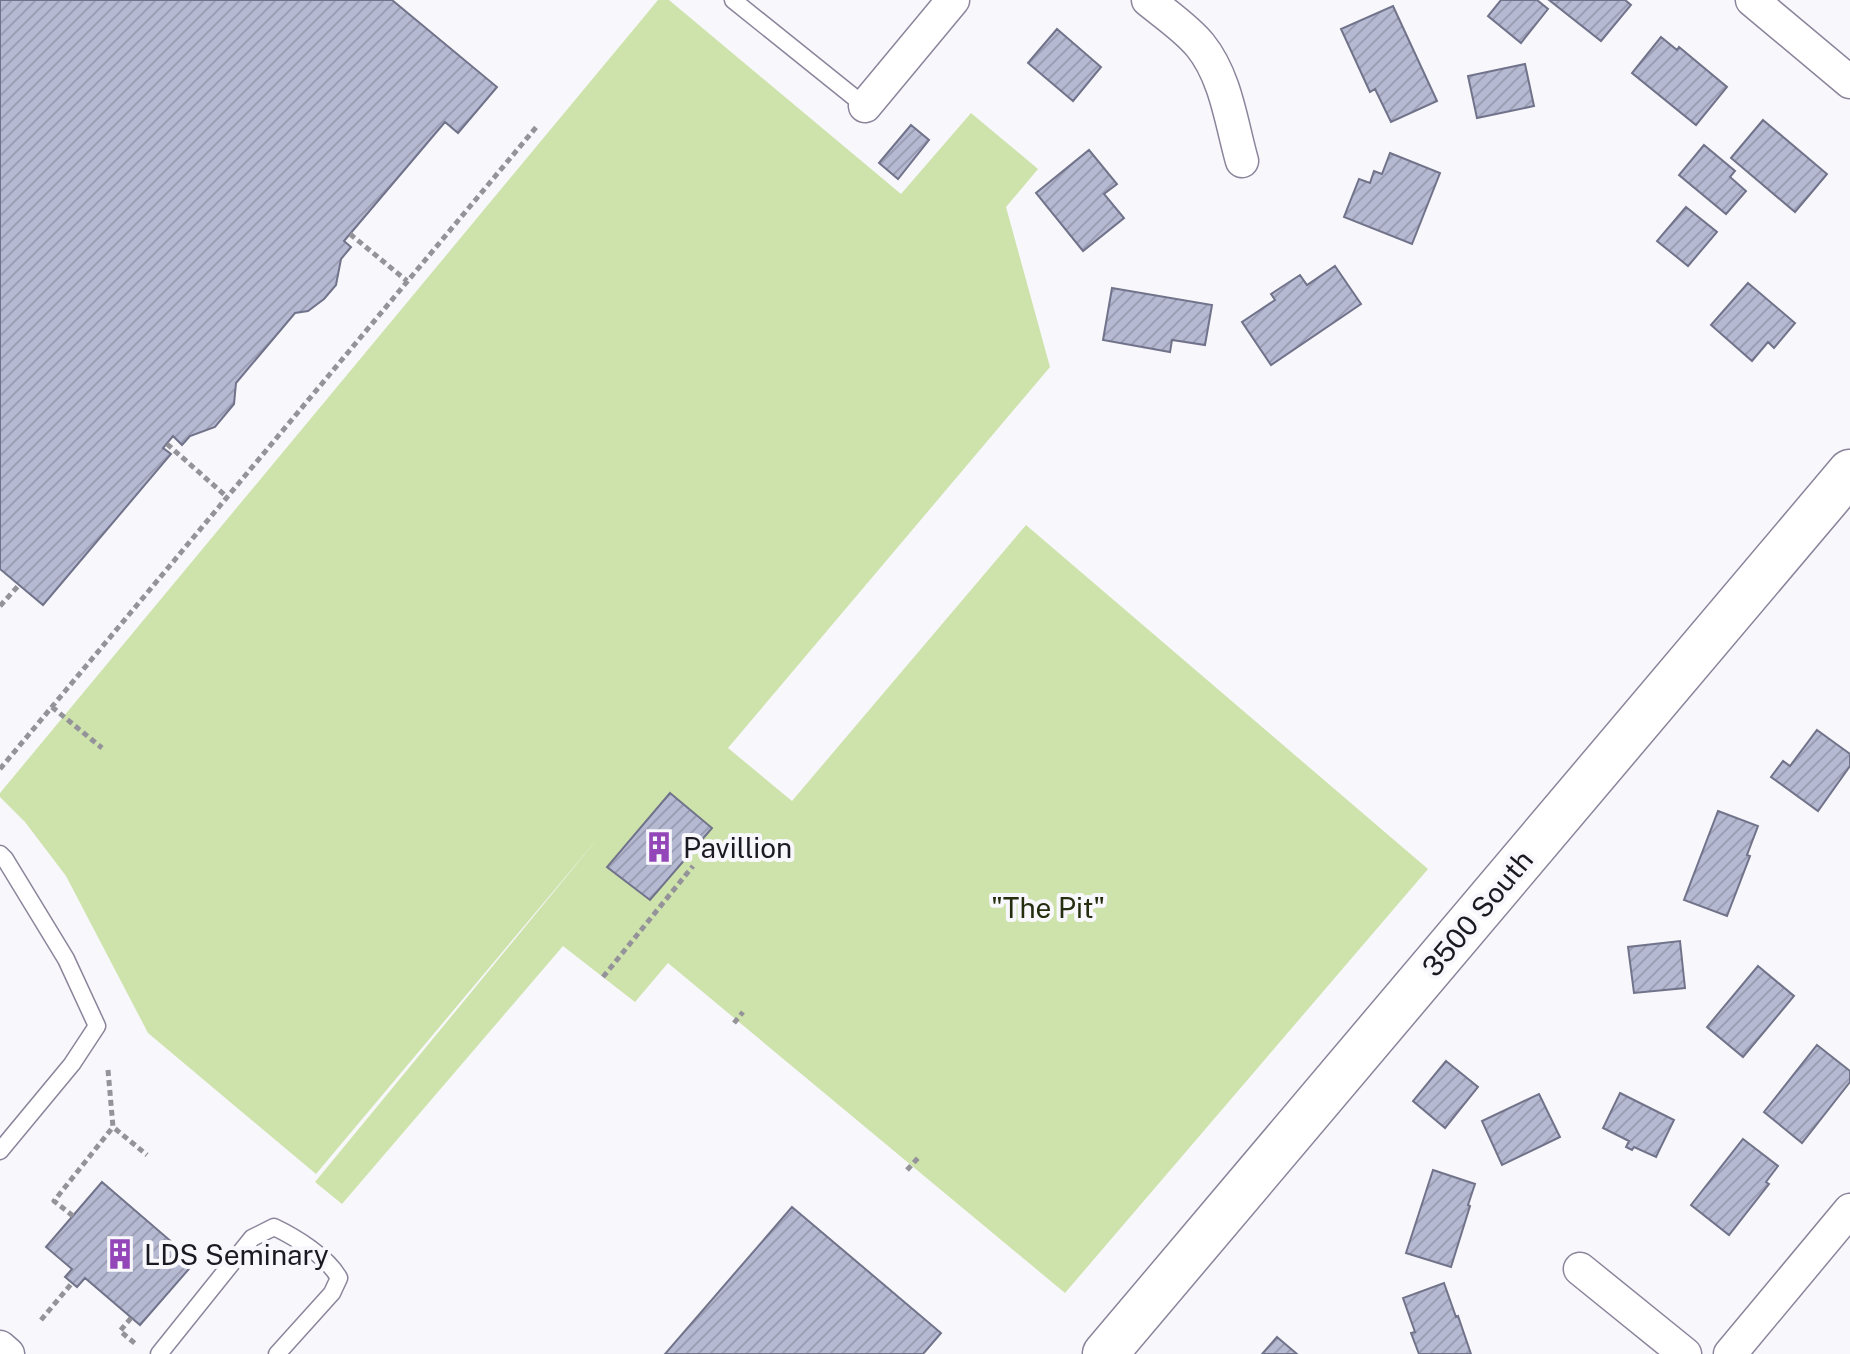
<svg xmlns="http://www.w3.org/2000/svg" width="1850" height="1354" viewBox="0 0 1850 1354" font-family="'Public Sans',sans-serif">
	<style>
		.green { fill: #cee3ac }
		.building { fill: url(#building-hatch); stroke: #71738a; stroke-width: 2 }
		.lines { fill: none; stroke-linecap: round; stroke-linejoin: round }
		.service-casing { stroke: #8b849b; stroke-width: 19 }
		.minor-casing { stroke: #8b849b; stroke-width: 35 }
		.primary-casing { stroke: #8b849b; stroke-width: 47 }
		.path { stroke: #95939a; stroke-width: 5; stroke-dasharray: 6 4; stroke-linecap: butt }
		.service { stroke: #fff; stroke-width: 16 }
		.minor { stroke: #fff; stroke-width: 32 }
		.primary { stroke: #fff; stroke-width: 44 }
		.labels { text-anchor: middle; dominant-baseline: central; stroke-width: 8; stroke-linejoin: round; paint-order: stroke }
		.poi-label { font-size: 28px; fill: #1b1922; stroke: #f8f7fc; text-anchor: start }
		.park-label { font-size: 28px; fill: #242e0f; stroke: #f8f7fc }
		.street-label { font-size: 28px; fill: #1b1922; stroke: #f8f7fc }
	</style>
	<defs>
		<pattern id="building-hatch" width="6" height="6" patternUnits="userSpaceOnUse" patternTransform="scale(2)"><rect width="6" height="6" fill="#b6b9d2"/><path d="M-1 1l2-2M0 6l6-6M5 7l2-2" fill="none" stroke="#9c9eb4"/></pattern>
	</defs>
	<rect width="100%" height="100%" fill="#f8f7fc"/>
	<path class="green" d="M 658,0 L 669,0 L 901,194 L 971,113 L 1038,169 L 1006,207 L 1050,367 L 728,748 L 792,801 L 1026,525 L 1428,869 L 1065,1293 L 668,963 L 635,1002 L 563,946 L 342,1204 L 315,1182 L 599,837 L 316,1174 L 148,1033 L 66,876 L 25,822 L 0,797 L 0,793 Z"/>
	<path class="building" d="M 0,0 L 392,0 L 497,87 L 458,133 L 445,122 L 344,241 L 351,247 L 341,259 L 336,285 L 324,299 L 308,311 L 295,313 L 236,383 L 234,404 L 215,427 L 190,436 L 182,445 L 173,436 L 163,448 L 171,454 L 43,605 L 0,569 Z
		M 1501,0 L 1537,0 L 1548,9 L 1521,43 L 1488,16 Z
		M 1549,0 L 1625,0 L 1631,5 L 1601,41 Z
		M 1393,6 L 1437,101 L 1391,122 L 1375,89 L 1370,92 L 1341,29 Z
		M 1057,29 L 1101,67 L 1073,101 L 1028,63 Z
		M 1661,37 L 1677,50 L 1679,47 L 1727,87 L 1696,125 L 1632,73 Z
		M 1525,64 L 1534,106 L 1477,118 L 1468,76 Z
		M 1763,120 L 1827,174 L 1795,212 L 1731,158 Z
		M 911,125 L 929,140 L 898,179 L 879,163 Z
		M 1704,145 L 1735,171 L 1730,177 L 1746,191 L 1726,214 L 1679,175 Z
		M 1089,150 L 1117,184 L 1104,194 L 1124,218 L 1083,251 L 1036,193 Z
		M 1390,153 L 1440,173 L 1412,244 L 1344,217 L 1359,179 L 1370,183 L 1374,171 L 1382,174 Z
		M 1686,207 L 1717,232 L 1688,266 L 1657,241 Z
		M 1335,266 L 1361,304 L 1271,365 L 1242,322 L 1275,300 L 1271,294 L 1300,275 L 1307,285 Z
		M 1748,283 L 1795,323 L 1774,348 L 1768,342 L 1752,361 L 1711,325 Z
		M 1112,288 L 1212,305 L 1205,345 L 1172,340 L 1170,352 L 1103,340 Z
		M 1817,730 L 1850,754 L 1850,766 L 1818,811 L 1771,777 L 1783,761 L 1790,766 Z
		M 670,793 L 712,828 L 650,900 L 607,867 Z
		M 1718,811 L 1758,826 L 1747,855 L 1750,856 L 1727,916 L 1684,900 Z
		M 1680,941 L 1685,988 L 1634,993 L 1628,947 Z
		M 1758,966 L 1794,996 L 1743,1057 L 1707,1027 Z
		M 1817,1045 L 1850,1071 L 1850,1082 L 1802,1143 L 1764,1112 Z
		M 1446,1061 L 1478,1087 L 1445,1128 L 1413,1101 Z
		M 1620,1093 L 1674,1120 L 1656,1157 L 1634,1147 L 1632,1150 L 1626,1147 L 1629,1141 L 1603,1128 Z
		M 1539,1094 L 1560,1137 L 1502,1165 L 1482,1121 Z
		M 1743,1139 L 1778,1166 L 1766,1182 L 1769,1184 L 1729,1235 L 1691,1205 Z
		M 1433,1170 L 1475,1184 L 1468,1205 L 1470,1206 L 1451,1267 L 1406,1253 Z
		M 102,1182 L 195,1262 L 140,1325 L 85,1278 L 77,1287 L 65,1277 L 72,1269 L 46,1247 Z
		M 792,1207 L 941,1333 L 923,1354 L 665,1354 Z
		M 1444,1283 L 1456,1317 L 1458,1316 L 1471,1354 L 1419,1354 L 1411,1333 L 1415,1332 L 1403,1298 Z
		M 1277,1337 L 1297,1354 L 1262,1354 Z"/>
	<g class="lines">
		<defs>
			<path id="service" d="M 733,0 L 865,106
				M 0,854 L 5,859 L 66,959 L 97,1026 L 72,1064 L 0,1151
				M 159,1354 L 252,1238 L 274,1227 C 295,1237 328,1257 339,1278 L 332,1293 L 277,1354"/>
			<path id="minor" d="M 1148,0 C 1165,14 1186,28 1200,45 C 1226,77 1231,122 1242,161
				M 1752,0 L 1850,82
				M 865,106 L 953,0
				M 1580,1269 L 1685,1354
				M 0,1347 L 8,1354
				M 1730,1354 L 1850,1210"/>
			<path id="primary" d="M 1105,1354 L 1850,472"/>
		</defs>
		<use href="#service" class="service-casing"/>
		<use href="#minor" class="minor-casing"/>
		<use href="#primary" class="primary-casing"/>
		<path class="path" d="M 350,234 L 407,281
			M 167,444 L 227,497
			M 0,606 L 19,585
			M 52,707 L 102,748
			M 0,769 L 538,125
			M 603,977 L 693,866
			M 734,1023 L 743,1012
			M 108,1070 L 113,1127 L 147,1155
			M 907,1170 L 918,1158
			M 73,1216 L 54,1201 L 113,1127
			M 131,1318 L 120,1331 L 137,1345
			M 41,1320 L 72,1283"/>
		<use href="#service" class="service"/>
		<use href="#minor" class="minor"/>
		<use href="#primary" class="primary"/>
	</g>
	<defs>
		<symbol id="building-bare" viewBox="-9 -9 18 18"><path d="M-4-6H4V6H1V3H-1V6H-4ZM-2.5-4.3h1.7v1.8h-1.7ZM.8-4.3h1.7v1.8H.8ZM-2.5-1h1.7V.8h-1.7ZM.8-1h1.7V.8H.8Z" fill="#9346b7" stroke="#f8f7fc" stroke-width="2.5" paint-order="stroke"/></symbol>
	</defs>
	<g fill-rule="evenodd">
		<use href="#building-bare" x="637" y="825" width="44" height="44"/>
		<use href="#building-bare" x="98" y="1232" width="44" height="44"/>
	</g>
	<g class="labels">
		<g class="poi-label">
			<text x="683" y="847">Pavillion</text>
			<text x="144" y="1254">LDS Seminary</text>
		</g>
		<g class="park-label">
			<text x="1048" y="907">"The Pit"</text>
		</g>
		<g class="street-label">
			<text transform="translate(1477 913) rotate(-50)">3500 South</text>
		</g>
	</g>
</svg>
